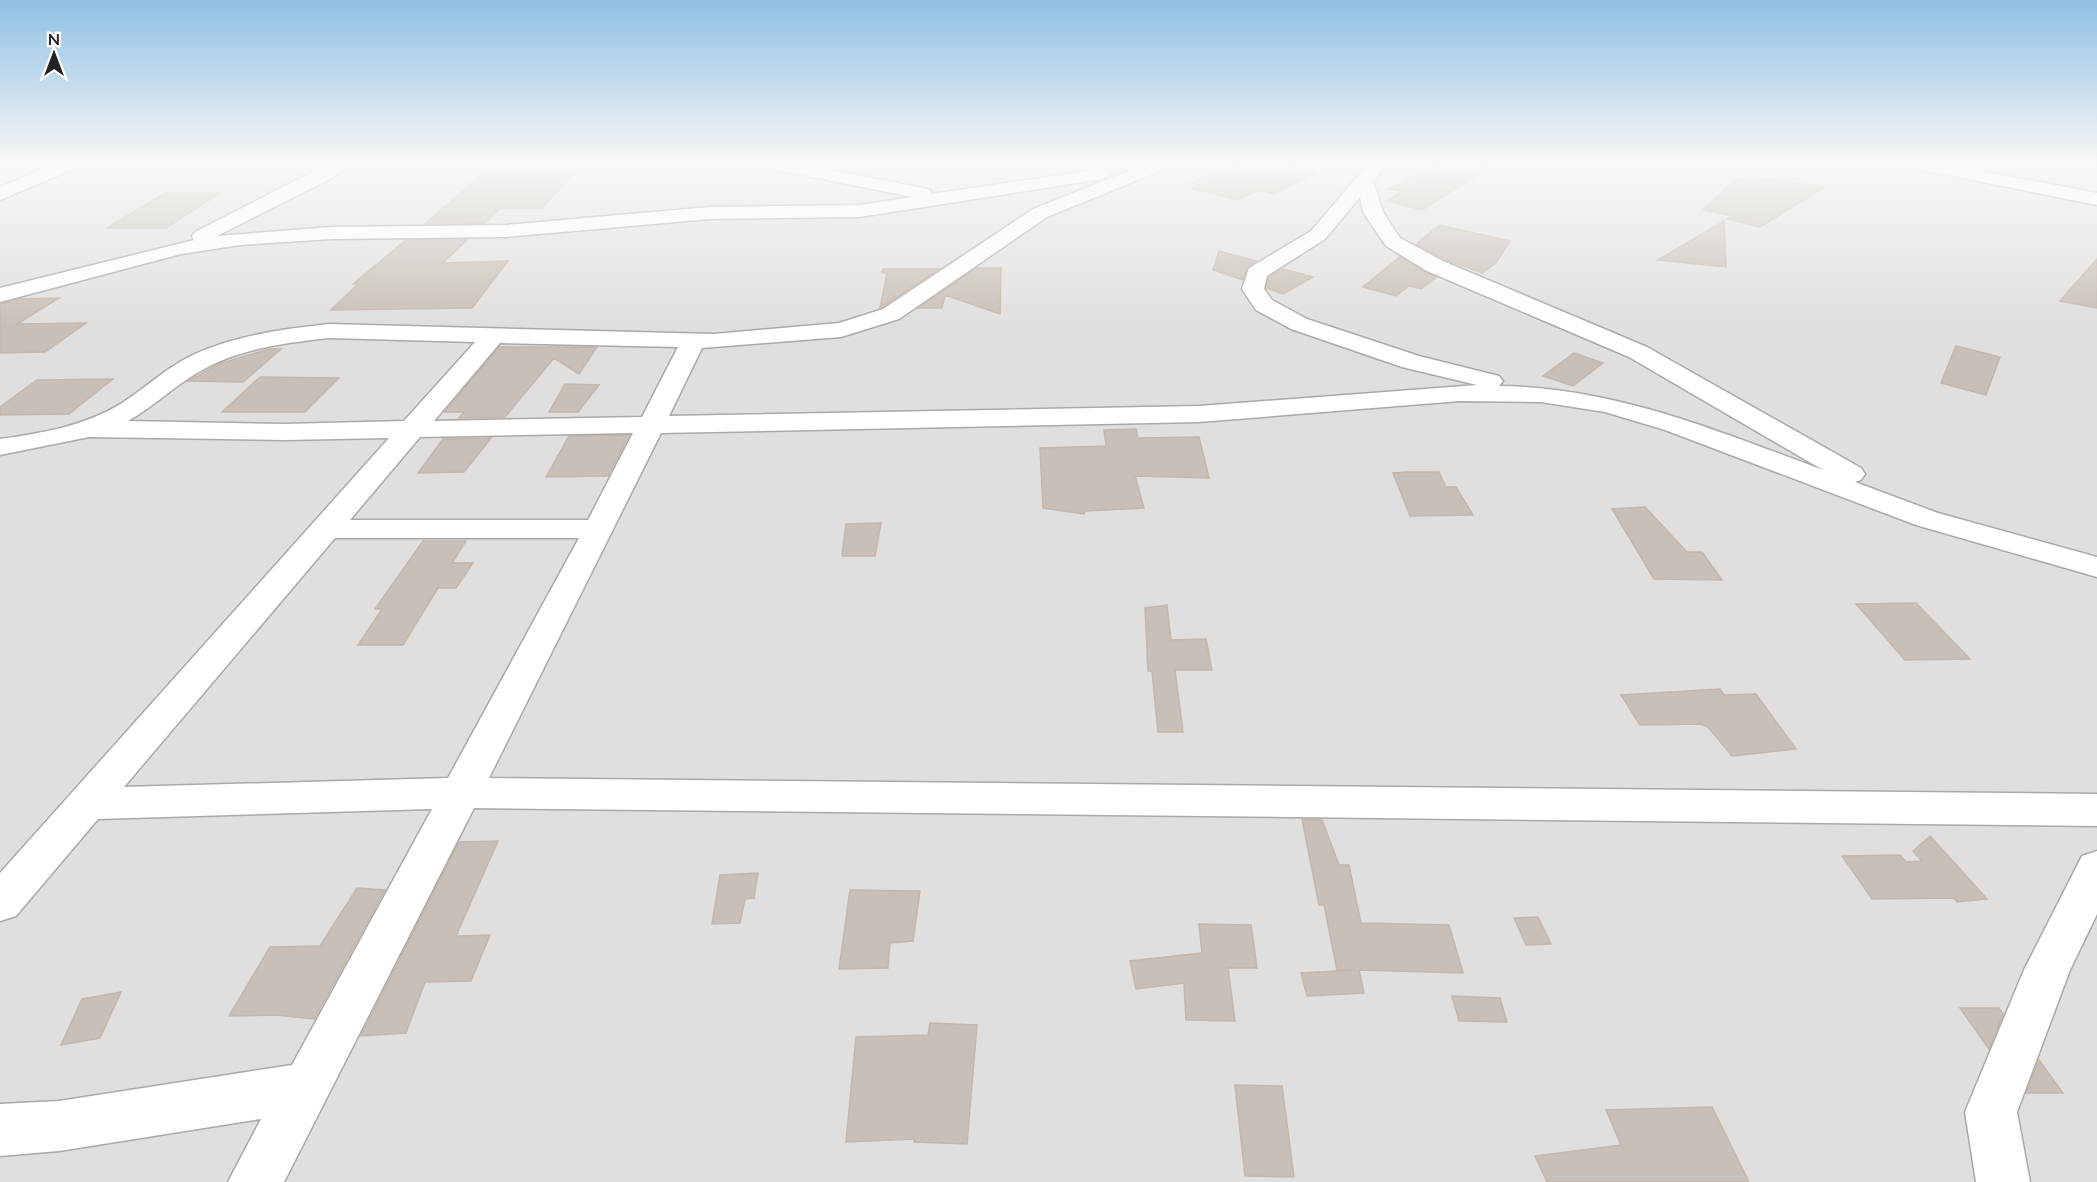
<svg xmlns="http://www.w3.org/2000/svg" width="2097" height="1182" viewBox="0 0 2097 1182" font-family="Lato,sans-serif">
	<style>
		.residential { fill: #e0dfdf }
		.building { fill: #c7bfb8; stroke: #c4b6ab; stroke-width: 1.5 }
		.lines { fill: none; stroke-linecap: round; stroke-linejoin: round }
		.minor-casing { stroke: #a9a9a9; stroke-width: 3 }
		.minor { fill: #fff; fill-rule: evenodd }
	</style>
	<rect width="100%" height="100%" fill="#f2efe9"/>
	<path class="residential" d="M 0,162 L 2097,162 L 2097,1182 L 0,1182 Z"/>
	<path class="building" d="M 496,162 L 584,162 L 542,208 L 501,208 L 485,223 L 425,224 Z
		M 1246,162 L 1280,162 L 1317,172 L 1275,194 L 1260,190 L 1237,200 L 1192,188 L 1199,185 L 1192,183 Z
		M 1443,162 L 1498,162 L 1422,210 L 1387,201 L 1403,191 L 1390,189 Z
		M 1737,178 L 1761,182 L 1761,178 L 1824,187 L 1760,227 L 1727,219 L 1732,216 L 1703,210 Z
		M 165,193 L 220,193 L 166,228 L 107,228 Z
		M 1724,221 L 1726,267 L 1658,260 Z
		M 1439,225 L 1510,241 L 1496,263 L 1482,273 L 1444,259 L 1416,244 Z
		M 406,240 L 467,240 L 443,263 L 508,261 L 472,308 L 331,310 L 358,284 L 353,284 Z
		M 1219,251 L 1256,261 L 1247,267 L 1243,280 L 1213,270 Z
		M 1400,257 L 1436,277 L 1421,289 L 1409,286 L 1396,296 L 1363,287 Z
		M 2097,259 L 2097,308 L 2060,301 Z
		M 976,268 L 1001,268 L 1000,314 L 945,295 L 942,308 L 919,308 Z
		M 883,269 L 939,269 L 880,308 L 887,274 L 882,272 Z
		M 1283,269 L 1313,277 L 1283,294 L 1266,288 L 1269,277 Z
		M 59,298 L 17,324 L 86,323 L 45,352 L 0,353 L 0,304 L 20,299 Z
		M 1956,346 L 2000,357 L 1986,395 L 1941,383 Z
		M 499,347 L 597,347 L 579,374 L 554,358 L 505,417 L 459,418 L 464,412 L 445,412 Z
		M 269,349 L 281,349 L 243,382 L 188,381 L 219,364 Z
		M 1574,353 L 1603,363 L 1573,386 L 1543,376 Z
		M 260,377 L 339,378 L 305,412 L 222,412 Z
		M 113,379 L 69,414 L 0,415 L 0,407 L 37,380 Z
		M 565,384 L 599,385 L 578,412 L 549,412 Z
		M 1136,429 L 1138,438 L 1199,437 L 1209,478 L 1135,476 L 1144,508 L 1085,511 L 1084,514 L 1043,508 L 1040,448 L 1106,446 L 1104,430 Z
		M 629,435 L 608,476 L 546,477 L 569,436 Z
		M 491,438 L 464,472 L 418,473 L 443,439 Z
		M 1408,472 L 1439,472 L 1446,487 L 1456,487 L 1473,515 L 1410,516 L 1393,473 Z
		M 1645,507 L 1687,552 L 1702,552 L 1722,580 L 1654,579 L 1612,509 Z
		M 881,523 L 875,556 L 842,556 L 846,524 Z
		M 423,541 L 466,541 L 452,563 L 473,563 L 456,588 L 438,588 L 403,645 L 358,645 L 382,609 L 375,609 Z
		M 1916,603 L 1970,659 L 1905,660 L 1856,604 Z
		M 1167,605 L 1171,640 L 1206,639 L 1212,670 L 1175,670 L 1183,732 L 1158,732 L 1152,671 L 1148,671 L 1145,608 Z
		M 1720,689 L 1724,695 L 1756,694 L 1796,749 L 1732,756 L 1708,727 L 1701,724 L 1640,725 L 1621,695 Z
		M 1302,819 L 1322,820 L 1339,865 L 1349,865 L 1361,923 L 1449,925 L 1463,973 L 1359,970 L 1364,993 L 1307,996 L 1301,973 L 1354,970 L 1337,970 L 1324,905 L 1319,905 Z
		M 1930,836 L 1987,899 L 1957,902 L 1954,898 L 1872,899 L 1842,856 L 1900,855 L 1906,862 L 1922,861 L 1913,851 Z
		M 498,841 L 456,936 L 490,935 L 471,981 L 425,982 L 406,1033 L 361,1036 L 459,842 Z
		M 758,873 L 754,898 L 745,899 L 740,923 L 712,924 L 720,875 Z
		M 357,888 L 385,890 L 314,1019 L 276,1015 L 229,1016 L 270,947 L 320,946 Z
		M 850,890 L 920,891 L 913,941 L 890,943 L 888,968 L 839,969 Z
		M 1538,917 L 1551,944 L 1526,945 L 1514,918 Z
		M 1199,924 L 1251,925 L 1257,968 L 1228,968 L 1235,1021 L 1186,1020 L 1184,983 L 1136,989 L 1130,961 L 1202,953 Z
		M 121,992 L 100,1038 L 61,1045 L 82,999 Z
		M 1452,996 L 1500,998 L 1507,1022 L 1459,1021 Z
		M 1960,1008 L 1999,1008 L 2003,1014 L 1989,1049 Z
		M 930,1023 L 977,1025 L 967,1144 L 914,1142 L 915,1139 L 846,1142 L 856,1037 L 928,1035 Z
		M 2039,1060 L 2063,1093 L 2026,1093 Z
		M 1235,1085 L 1282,1086 L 1294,1177 L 1245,1176 Z
		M 1712,1107 L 1749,1182 L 1547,1182 L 1535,1156 L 1621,1145 L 1606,1110 Z"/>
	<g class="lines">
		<defs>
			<path id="minor" d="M 59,162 L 83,162 L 80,166 L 0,200 L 0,187 Z
				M 332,162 L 352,162 L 332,178 L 217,236 L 332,227 L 506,225 L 710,207 L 860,205 L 912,197 L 762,167 L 753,162 L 788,162 L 923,188 L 930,190 L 932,194 L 1102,169 L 1111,174 L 1102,179 L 860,217 L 710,219 L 506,237 L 332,239 L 240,245 L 181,254 L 0,302 L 0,288 L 194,240 L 192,236 L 195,232 Z
				M 1151,162 L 1175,162 L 1172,166 L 1047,217 L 899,319 L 841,337 L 702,348 L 669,416 L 1199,406 L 1477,385 L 1402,367 L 1291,329 L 1256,310 L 1242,289 L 1249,268 L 1311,231 L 1370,162 L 1388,162 L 1373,181 L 1383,212 L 1400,238 L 1443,261 L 1647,347 L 1861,468 L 1865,474 L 1861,480 L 1855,482 L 1938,513 L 2097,557 L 2097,577 L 1916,525 L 1665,430 L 1605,412 L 1541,402 L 1460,401 L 1199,422 L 661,433 L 489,778 L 2097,794 L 2097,826 L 474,808 L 284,1182 L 228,1182 L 261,1119 L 59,1151 L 0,1156 L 0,1104 L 59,1101 L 292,1065 L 432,809 L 98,819 L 16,916 L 0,921 L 0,873 L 389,438 L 284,440 L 89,437 L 0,455 L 0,439 C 43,433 85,426 122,403 C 147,387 168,366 195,354 C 237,335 284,329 329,324 L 714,334 L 839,323 L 883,309 L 1033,209 ZM 1360,197 L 1363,212 L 1386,246 L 1427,271 L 1629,357 L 1823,470 C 1718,431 1614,387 1499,386 L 1503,381 L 1499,376 L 1419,356 L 1307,319 L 1272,300 L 1264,289 L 1267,276 L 1325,239 ZM 329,338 L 475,342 L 404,421 L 284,424 L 128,421 C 155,406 177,383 204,369 C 242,348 286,343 329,338 ZM 500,343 L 678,347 L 642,417 L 434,421 ZM 633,433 L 588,520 L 350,520 L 420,437 ZM 335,538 L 579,538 L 448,778 L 124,787 Z
				M 1899,162 L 1935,162 L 2097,193 L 2097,205 L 1908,167 Z
				M 2097,851 L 2097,914 L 2070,970 L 2017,1112 L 2030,1182 L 1976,1182 L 1965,1112 L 2024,970 L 2082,856 Z"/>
		</defs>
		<use href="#minor" class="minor-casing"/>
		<use href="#minor" class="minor"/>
	</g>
	<linearGradient id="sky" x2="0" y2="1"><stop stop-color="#8fc0e4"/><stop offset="0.5" stop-color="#f9f8f5"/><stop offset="1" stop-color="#f9f8f5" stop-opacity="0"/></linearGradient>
	<rect width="2097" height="327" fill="url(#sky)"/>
	<g transform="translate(54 54)" stroke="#ffffff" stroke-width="4.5" paint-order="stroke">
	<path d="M0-4.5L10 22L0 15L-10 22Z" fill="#222222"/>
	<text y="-9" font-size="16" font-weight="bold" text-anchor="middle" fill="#222222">N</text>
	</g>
</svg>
